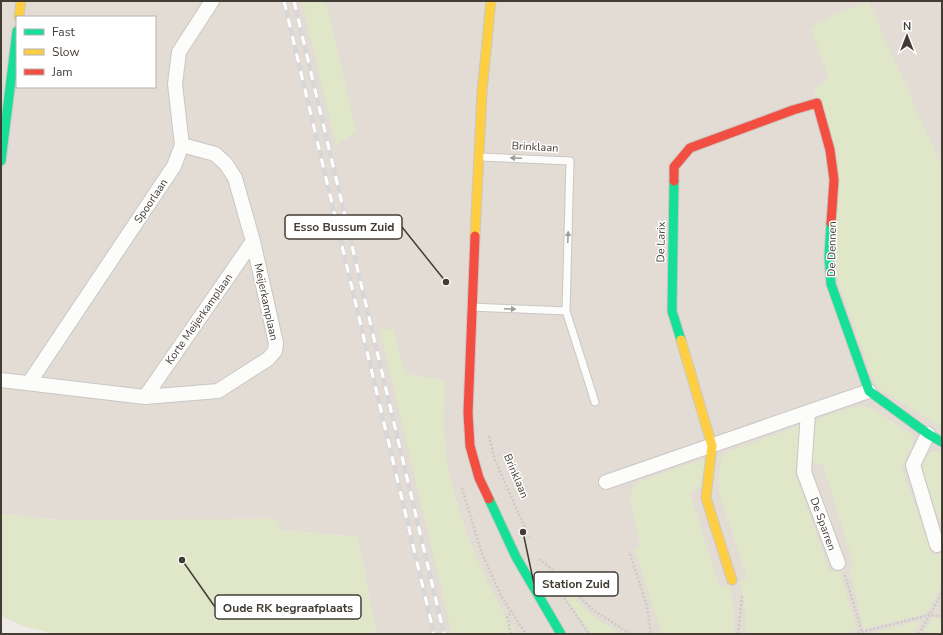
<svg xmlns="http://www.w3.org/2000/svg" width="943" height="635" viewBox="0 0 943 635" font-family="'Nunito Sans',sans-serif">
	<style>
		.residential { fill: #e2dcd5; fill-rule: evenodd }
		.green { fill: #dfe7c8 }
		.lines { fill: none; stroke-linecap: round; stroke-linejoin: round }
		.lane-casing { stroke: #cac7c3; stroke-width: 9 }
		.street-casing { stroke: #cac7c3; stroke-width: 16 }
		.fast-casing { stroke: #cdc7bf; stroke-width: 11 }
		.slow-casing { stroke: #cdc7bf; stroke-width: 11 }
		.jam-casing { stroke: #cdc7bf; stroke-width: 11 }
		.path { stroke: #cccac7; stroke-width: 2.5; stroke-dasharray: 2 2; stroke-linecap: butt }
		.lane { stroke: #fcfcfb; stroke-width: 7 }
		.street { stroke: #fcfcfb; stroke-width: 14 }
		.fast { stroke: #16e098; stroke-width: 9 }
		.slow { stroke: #ffcf43; stroke-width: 9 }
		.jam { stroke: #f24e42; stroke-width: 9 }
		.rail-casing { stroke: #d8d7d7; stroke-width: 4.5 }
		.rail { stroke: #fff; stroke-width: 3; stroke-dasharray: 9; stroke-linecap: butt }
		.oneway { fill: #a09c98 }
		.labels { text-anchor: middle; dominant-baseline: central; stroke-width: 3; stroke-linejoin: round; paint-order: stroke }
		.street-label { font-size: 11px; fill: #433c35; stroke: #fff }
		.leader { fill: none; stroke: #433c35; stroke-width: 1.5 }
		.callout-dot { fill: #433c35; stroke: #fff; stroke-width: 1.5 }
		.callout { fill: #fff; stroke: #433c35; stroke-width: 1.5 }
		.callout-label { font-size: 12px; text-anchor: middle; font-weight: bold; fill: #433c35 }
	</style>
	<rect width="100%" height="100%" fill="#eeebe7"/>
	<path class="residential" d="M 1,1 L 942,1 L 942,634 L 376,634 L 358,537 L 282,530 L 58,520 L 1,514 ZM 17,17 L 155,17 L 155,87 L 17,87 Z"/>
	<path class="green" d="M 302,1 L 326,1 L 356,131 L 336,146 Z
		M 868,1 L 942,167 L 942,427 L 887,394 L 875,385 L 838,281 L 830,139 L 814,89 L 829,78 L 811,28 L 837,14 Z
		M 393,329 L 406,374 L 445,380 C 444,404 443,429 446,453 C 448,471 453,490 458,507 C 472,552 491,594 517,634 L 452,634 L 380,330 Z
		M 863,406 L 873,409 L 915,437 L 902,468 L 932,555 L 939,555 L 942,553 L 942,585 L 926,614 L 863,629 L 849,566 L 854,565 L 823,464 L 816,464 L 812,461 L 815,420 L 850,408 Z
		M 801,425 L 796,476 L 830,572 L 839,569 L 857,630 L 838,634 L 745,634 L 745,606 L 740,582 L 746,579 L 744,567 L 719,493 L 719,476 L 721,459 L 727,452 Z
		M 932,451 L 937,451 L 942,454 L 942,526 C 937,512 922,478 924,465 C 925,459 928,455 932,451 Z
		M 707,458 L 699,487 L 690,493 L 720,588 L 729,585 C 733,602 735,617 734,634 L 662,634 L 634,548 L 640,545 L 630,495 L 633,488 L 640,481 Z
		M 1,514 L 58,520 L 277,519 L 282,530 L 358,537 L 376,634 L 55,634 L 26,627 L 1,616 Z
		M 553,579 L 592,615 L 621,634 L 591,634 Z
		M 932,618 L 942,618 L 942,634 L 922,634 Z
		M 922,620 L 914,634 L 869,634 Z"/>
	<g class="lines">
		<defs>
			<path id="lane" d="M 471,307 L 566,311 L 570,161 L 481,157
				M 566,311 L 595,402"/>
			<path id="street" d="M 1,380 L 145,397 L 218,391 L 268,359 L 275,351 L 276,343 L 253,241 L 235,178 L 226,164 L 215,154 L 182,145
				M 29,383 L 174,166 L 182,145 L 175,84 L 179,52 L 212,1
				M 145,397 L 253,241
				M 808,412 L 804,472 L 838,563
				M 928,434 L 913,465 L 937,545
				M 606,482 L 869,391"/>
			<path id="fast" d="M 1,161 L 17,31
				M 674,181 L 672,311 L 681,340
				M 831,223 L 829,256 L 831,284 L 869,391 L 928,434 L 942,442
				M 489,499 L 516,557 L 561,634"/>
			<path id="slow" d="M 19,17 L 21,1
				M 475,236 L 482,92 L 491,1
				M 681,340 L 712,446 L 706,498 L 732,580"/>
			<path id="jam" d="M 674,181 L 674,167 L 690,148 L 793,110 L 817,103 L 830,150 L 834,180 L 831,223
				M 475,236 L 468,413 L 470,446 L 479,478 L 489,499"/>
		</defs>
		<use href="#lane" class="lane-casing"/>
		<use href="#street" class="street-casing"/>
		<use href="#fast" class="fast-casing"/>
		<use href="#slow" class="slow-casing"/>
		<use href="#jam" class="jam-casing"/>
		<path class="path" d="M 489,436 L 495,460 L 529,537
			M 462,488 L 481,551 L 501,596 L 526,634
			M 630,554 L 647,606 L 651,634
			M 539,559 L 554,571 L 593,610 L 631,634
			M 845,575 L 862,632
			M 551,578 L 589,634
			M 511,634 L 507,617 L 512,612
			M 738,634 L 742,597 L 740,595
			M 854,634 L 929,615 L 942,616
			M 919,634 L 942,593"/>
		<use href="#lane" class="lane"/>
		<use href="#street" class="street"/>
		<use href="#fast" class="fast"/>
		<use href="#slow" class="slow"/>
		<use href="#jam" class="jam"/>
		<defs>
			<path id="rail" d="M 284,1 L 434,634
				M 294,1 L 444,634"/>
		</defs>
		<use href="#rail" class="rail-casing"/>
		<use href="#rail" class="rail"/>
	</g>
	<defs><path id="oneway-solid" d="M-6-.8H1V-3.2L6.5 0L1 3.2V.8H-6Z"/></defs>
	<g class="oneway">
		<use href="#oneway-solid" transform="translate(516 158) rotate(-177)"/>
		<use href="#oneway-solid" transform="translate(568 237) rotate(-88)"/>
		<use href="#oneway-solid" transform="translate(510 309) rotate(2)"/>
	</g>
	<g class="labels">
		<g class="street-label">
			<text transform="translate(535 147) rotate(3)">Brinklaan</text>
			<text transform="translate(151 201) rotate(-56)">Spoorlaan</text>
			<text transform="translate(661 242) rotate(-89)">De Larix</text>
			<text transform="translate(832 249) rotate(-89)">De Dennen</text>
			<text transform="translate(266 302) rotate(78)">Meijerkamplaan</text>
			<text transform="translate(199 319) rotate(-55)">Korte Meijerkamplaan</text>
			<text transform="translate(516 476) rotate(67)">Brinklaan</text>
			<text transform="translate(823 524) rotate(70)">De Sparren</text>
		</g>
	</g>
	<path class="leader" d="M446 282L402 227M523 532L534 584M182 560L215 607"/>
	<g class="callout-dot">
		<circle cx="446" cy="282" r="4"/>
		<circle cx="523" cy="532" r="4"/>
		<circle cx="182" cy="560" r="4"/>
	</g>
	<g class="callout">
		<rect x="285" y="215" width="117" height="24" rx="4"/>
		<rect x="534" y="572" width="84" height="24" rx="4"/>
		<rect x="215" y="595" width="146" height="24" rx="4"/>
	</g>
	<g class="callout-label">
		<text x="344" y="231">Esso Bussum Zuid</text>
		<text x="576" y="588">Station Zuid</text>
		<text x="288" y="612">Oude RK begraafplaats</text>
	</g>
	<rect width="943" height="635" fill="none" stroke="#433c35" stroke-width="4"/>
	<rect x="16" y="16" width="140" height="72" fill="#ffffff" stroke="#b4b1ae"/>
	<rect x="24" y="29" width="20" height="6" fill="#16e098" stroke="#b4b1ae"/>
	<text x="52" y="36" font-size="12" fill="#433c35">Fast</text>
	<rect x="24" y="49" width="20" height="6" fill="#ffcf43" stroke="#b4b1ae"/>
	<text x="52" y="56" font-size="12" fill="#433c35">Slow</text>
	<rect x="24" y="69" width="20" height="6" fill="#f24e42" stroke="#b4b1ae"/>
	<text x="52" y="76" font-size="12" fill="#433c35">Jam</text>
	<g transform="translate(907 36)" stroke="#ffffff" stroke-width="3" paint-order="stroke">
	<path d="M0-3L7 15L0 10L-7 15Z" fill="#433c35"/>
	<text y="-6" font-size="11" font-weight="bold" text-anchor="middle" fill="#433c35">N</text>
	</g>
</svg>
